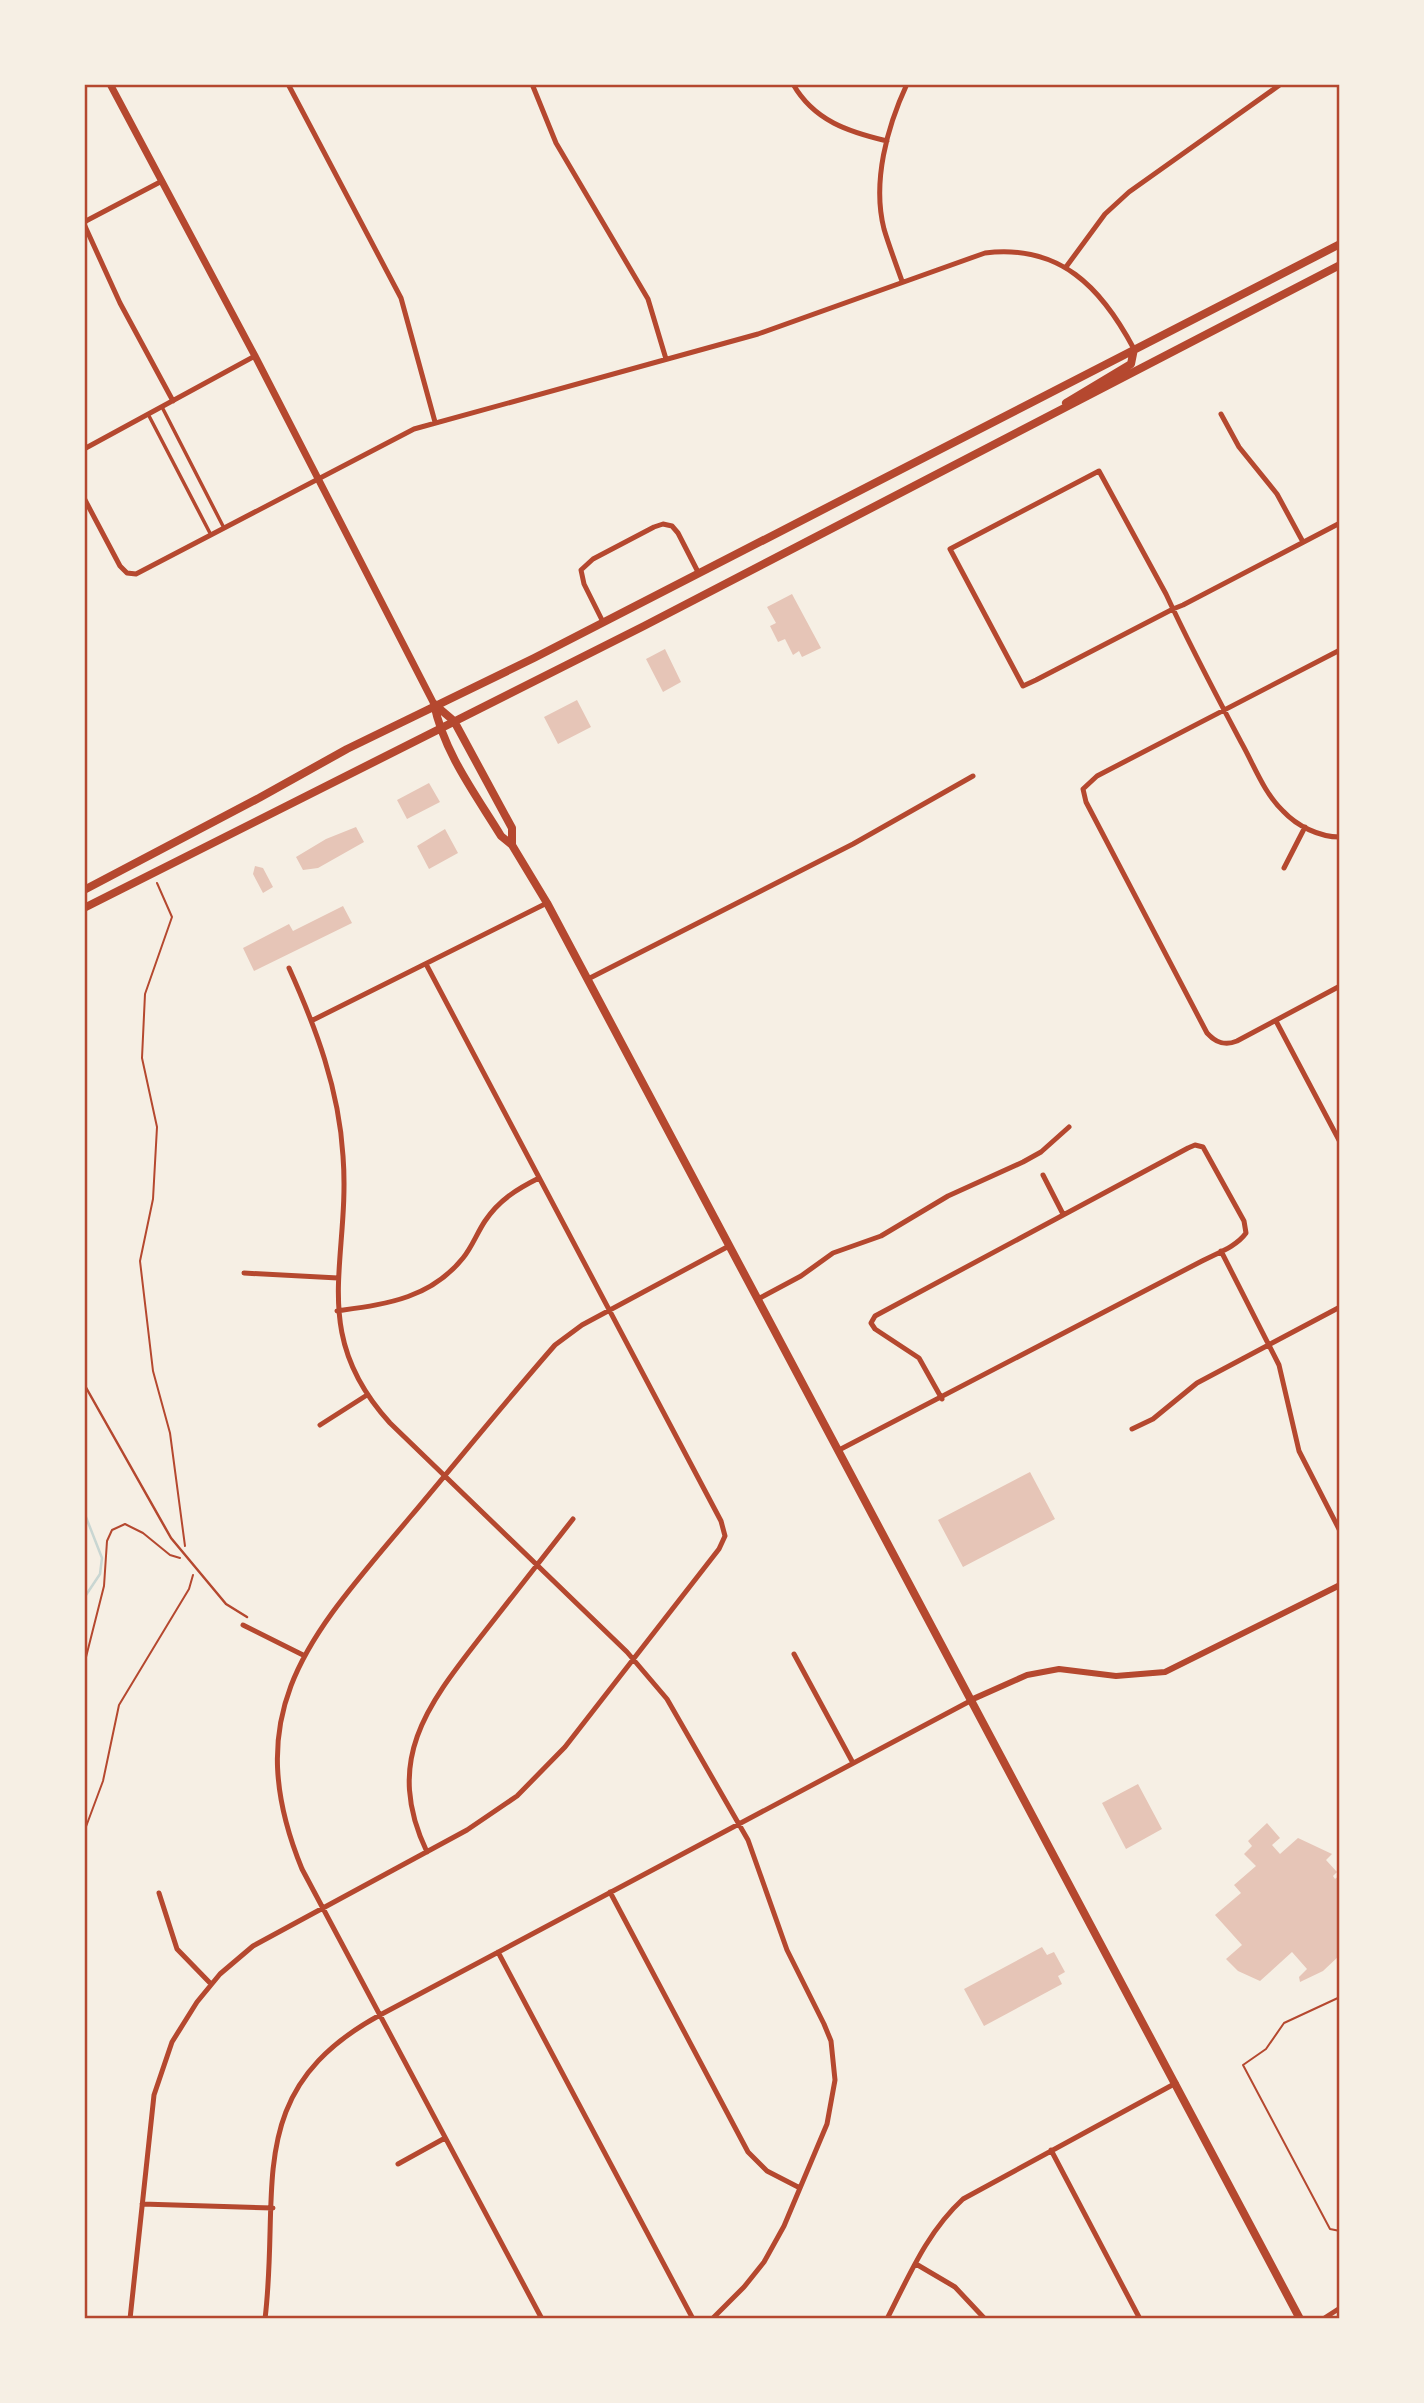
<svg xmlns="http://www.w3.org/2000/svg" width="1424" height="2403" viewBox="0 0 1424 2403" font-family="Lato,sans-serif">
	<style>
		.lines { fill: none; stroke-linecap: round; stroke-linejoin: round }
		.stream { stroke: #c9d6d2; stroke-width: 2.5 }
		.building { fill: #e6c5b7 }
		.path { stroke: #b5482f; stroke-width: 2 }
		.service { stroke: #b5482f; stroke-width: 2.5 }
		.pedestrian { stroke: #b5482f; stroke-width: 3.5 }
		.minor { stroke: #b5482f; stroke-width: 5 }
		.tertiary { stroke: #b5482f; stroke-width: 6 }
		.secondary { stroke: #b5482f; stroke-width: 7 }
		.primary { stroke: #b5482f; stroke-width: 8 }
		.neatline { fill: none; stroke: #b5482f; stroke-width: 2.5 }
	</style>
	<rect width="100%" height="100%" fill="#f6efe4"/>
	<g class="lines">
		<path class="stream" d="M 84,1512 L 102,1558 L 100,1574 L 84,1598"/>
	</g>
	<path class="building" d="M 792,594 L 821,648 L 802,657 L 799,651 L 793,655 L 785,639 L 778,642 L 770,626 L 776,623 L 767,607 Z
		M 665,649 L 681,682 L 663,692 L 646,659 Z
		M 577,700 L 591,727 L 558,744 L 544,717 Z
		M 429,783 L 440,802 L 407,819 L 397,800 Z
		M 356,827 L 364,842 L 318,868 L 303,870 L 296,857 L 326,839 Z
		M 445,829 L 458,853 L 429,869 L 417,846 Z
		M 255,866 L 263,868 L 273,887 L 263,893 L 253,874 Z
		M 343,906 L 352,923 L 254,971 L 243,948 L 289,924 L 293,931 Z
		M 1030,1472 L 1055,1519 L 963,1567 L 938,1520 Z
		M 1138,1784 L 1162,1829 L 1126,1849 L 1102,1803 Z
		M 1267,1823 L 1280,1838 L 1272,1845 L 1280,1854 L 1298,1838 L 1332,1854 L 1326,1860 L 1337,1872 L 1333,1876 L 1335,1879 L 1340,1875 L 1340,1955 L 1323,1971 L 1300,1982 L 1299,1977 L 1307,1969 L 1292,1952 L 1260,1981 L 1238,1971 L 1226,1959 L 1242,1945 L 1215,1915 L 1241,1893 L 1234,1885 L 1256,1866 L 1244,1854 L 1252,1846 L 1248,1841 Z
		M 1042,1947 L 1047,1955 L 1054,1952 L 1065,1972 L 1058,1976 L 1062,1984 L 984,2026 L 964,1989 Z"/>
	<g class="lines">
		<path class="path" d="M 157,883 L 172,917 L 145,994 L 142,1058 L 157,1127 L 153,1199 L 140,1261 L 153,1371 L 170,1433 L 185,1546
			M 84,1665 L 104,1586 L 107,1541 L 112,1530 L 125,1524 L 143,1533 L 170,1555 L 180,1558
			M 84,1832 L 103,1781 L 119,1705 L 189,1589 L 193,1575
			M 1340,1997 L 1284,2023 L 1266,2049 L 1243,2065 L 1330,2229 L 1340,2231"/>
		<path class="service" d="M 84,1384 L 171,1538 L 226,1604 L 247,1617"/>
		<path class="pedestrian" d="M 162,407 L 224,528
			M 148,414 L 211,535"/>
		<path class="minor" d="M 288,84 L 401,298 L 435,422
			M 532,84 L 556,143 L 648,299 L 666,359
			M 793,84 C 814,121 849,132 887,141
			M 84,222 L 162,181
			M 84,224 L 120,303 L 173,401
			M 1066,267 L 1105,214 L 1129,192 L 1281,84
			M 902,281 C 896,264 889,246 884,229 C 872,182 887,127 907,84
			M 1221,414 L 1239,447 L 1277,494 L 1303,542
			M 84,449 L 255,356
			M 84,498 L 120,566 L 127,573 L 136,574 L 414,429 L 758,334 L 985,253 C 1060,244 1101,287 1134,349
			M 1340,523 L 1183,605 L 1173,609 L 1036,680 L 1023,686 L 950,549 L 1099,471 L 1166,594 C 1189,644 1215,693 1241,742 C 1254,765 1264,793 1283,811 C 1297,826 1319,837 1340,837
			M 603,622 L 584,584 L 581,570 L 593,559 L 654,527 L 663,524 L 672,526 L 678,533 L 698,572
			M 1340,650 L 1097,776 L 1083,789 L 1086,802 L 1207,1033 C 1216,1043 1225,1046 1237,1041 L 1340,986
			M 1284,868 L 1305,827
			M 289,968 C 316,1028 339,1089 343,1156 C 351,1261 307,1332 390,1423 L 627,1652 L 667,1699 L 748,1840 L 787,1950 L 824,2024 L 831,2041 L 835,2080 L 827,2124 L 784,2226 L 764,2262 L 744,2287 L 712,2319
			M 588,979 L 853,844 L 973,776
			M 313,1020 L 547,903
			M 1276,1021 L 1340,1142
			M 1043,1175 L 1063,1214
			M 1221,1251 L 1279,1365 L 1299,1451 L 1340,1531
			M 244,1273 L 338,1278
			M 758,1299 L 801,1276 L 833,1253 L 881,1236 L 948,1196 L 1023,1162 L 1041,1152 L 1069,1127
			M 337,1311 C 386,1304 430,1299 463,1258 C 472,1247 477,1233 485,1221 C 499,1200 517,1189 539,1178
			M 320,1425 L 367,1395
			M 1132,1429 L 1153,1419 L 1197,1383 L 1340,1307
			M 839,1450 L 1202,1261 C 1217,1253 1236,1247 1246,1233 L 1244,1221 L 1203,1147 L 1195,1145 L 1188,1148 L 875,1316 L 871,1323 L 875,1329 L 919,1358 L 942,1399
			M 243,1625 L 303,1655
			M 794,1654 L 853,1763
			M 427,1852 C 382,1758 430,1702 486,1630 C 515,1593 544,1556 573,1519
			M 610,1892 L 748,2152 L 767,2171 L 800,2188
			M 159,1893 L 177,1949 L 211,1984
			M 498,1952 L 693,2319
			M 1051,2150 L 1140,2319
			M 398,2164 L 445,2138
			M 142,2204 L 273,2208
			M 916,2264 L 955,2287 L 985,2319
			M 130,2319 L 154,2095 L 172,2042 L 197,2002 L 220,1974 L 253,1946 L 467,1830 L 517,1796 L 565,1747 L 719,1549 L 725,1536 L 721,1521 L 426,964
			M 265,2319 C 281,2187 241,2091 380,2015 L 972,1700
			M 542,2319 L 302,1869 C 236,1708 313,1633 411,1516 C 459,1459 506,1401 555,1345 L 582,1325 L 729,1246
			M 887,2319 C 909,2276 927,2232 963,2199 L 1176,2083
			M 1323,2319 L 1340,2308"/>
		<path class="tertiary" d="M 973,1699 L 1027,1675 L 1059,1669 L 1116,1676 L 1165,1672 L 1340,1585"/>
		<path class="secondary" d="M 110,84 L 255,356 L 434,704"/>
		<path class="primary" d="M 1066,403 L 1131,364 L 1134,349
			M 434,704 C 444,753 476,795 501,836 L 512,845 L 547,903 L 1300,2319
			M 434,704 L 454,721 L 512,828 L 512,845
			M 84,890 L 259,798 L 347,749 L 534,658 L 1340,244
			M 84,908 L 644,626 L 1340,265"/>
	</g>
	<rect width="1424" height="2403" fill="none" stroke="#f6efe4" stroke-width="172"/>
	<rect x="86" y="86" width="1252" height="2231" class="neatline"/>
</svg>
